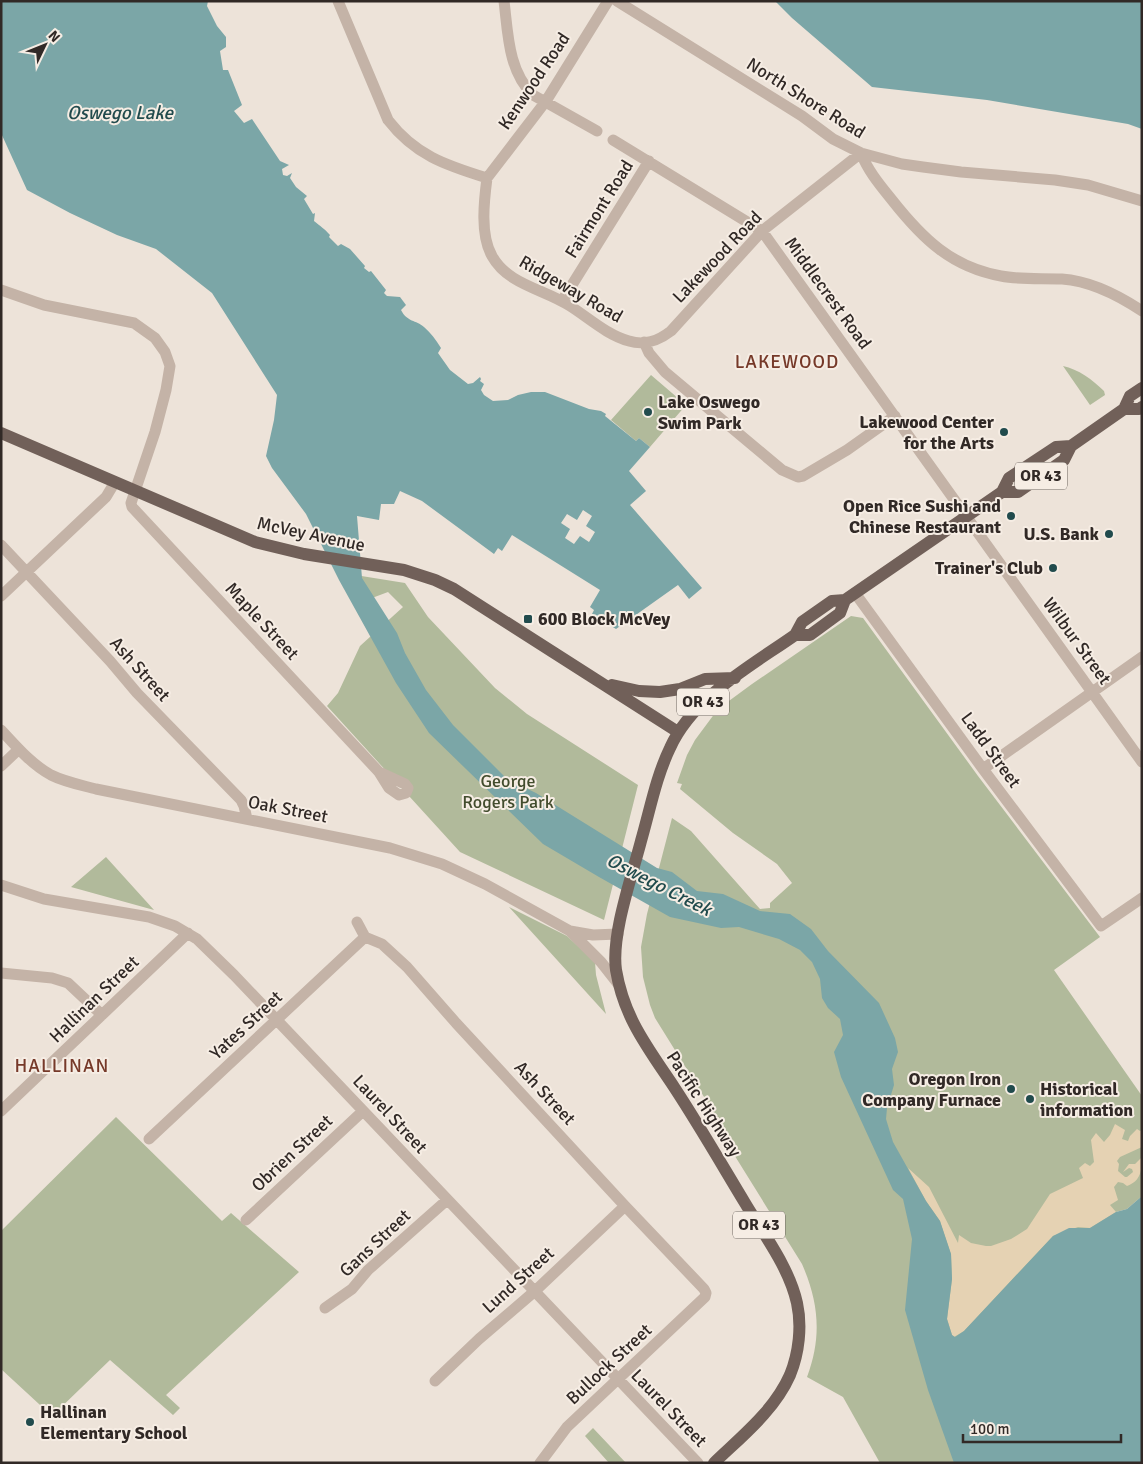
<svg xmlns="http://www.w3.org/2000/svg" width="1143" height="1464" viewBox="0 0 1143 1464" font-family="Signika,sans-serif">
	<style>
		.green { fill: #b1ba9b }
		.sand { fill: #e5d2b3 }
		.water { fill: #7ba6a7 }
		.pier { fill: #ede3d9 }
		.lines { fill: none; stroke-linecap: round; stroke-linejoin: round }
		.minor { stroke: #c4b3a7; stroke-width: 11 }
		.major { stroke: #716059; stroke-width: 12 }
		.poi-dot { fill: #214b4d; stroke: #f6ede4; stroke-width: 2 }
		.labels { text-anchor: middle; dominant-baseline: central; stroke-width: 4; stroke-linejoin: round; paint-order: stroke }
		.shield { fill: #f6ede4; stroke: #6c645f; stroke-width: 1 }
		.shield-label { font-size: 16px; font-weight: bold; fill: #312926 }
		.street-label { font-size: 18px; fill: #312926; stroke: #f6ede4 }
		.poi-label { font-size: 18px; font-weight: bold; fill: #312926; stroke: #f6ede4; text-anchor: end }
		.park-label { font-size: 18px; fill: #424c2d; stroke: #f6ede4 }
		.water-label { font-size: 19px; font-style: italic; fill: #214b4d; stroke: #f6ede4 }
		.neighbourhood-label { font-size: 19px; letter-spacing: 1px; fill: #763929; stroke: #f6ede4 }
	</style>
	<rect width="100%" height="100%" fill="#ede3d9"/>
	<path class="green" d="M 1063,366 C 1078,369 1093,380 1104,391 L 1105,395 L 1090,405 Z
		M 651,375 L 686,405 L 650,447 L 639,438 L 636,441 L 611,420 Z
		M 349,574 L 405,583 L 428,617 L 495,688 L 527,714 L 638,785 L 604,920 L 460,852 L 327,706 L 338,693 L 360,646 L 403,607 L 388,592 L 364,601 Z
		M 851,616 L 863,618 L 978,776 L 1100,937 L 1054,970 L 1142,1096 L 1142,1196 L 1127,1209 L 1116,1212 L 961,1463 L 880,1463 L 843,1397 L 807,1377 C 822,1337 819,1303 802,1264 L 715,1124 L 719,1121 L 655,1018 L 650,1005 L 643,977 L 641,947 L 647,914 L 672,818 L 691,831 L 760,909 L 770,908 L 770,903 L 792,883 L 777,864 L 733,833 L 680,789 L 682,784 L 677,783 L 687,755 L 695,740 L 718,709 L 752,684 Z
		M 106,857 L 154,910 L 71,887 Z
		M 509,907 L 567,936 L 595,962 L 596,975 L 606,1014 Z
		M 116,1117 L 222,1221 L 231,1213 L 299,1272 L 166,1395 L 180,1408 L 173,1415 L 110,1360 L 52,1416 L 1,1369 L 1,1231 Z
		M 593,1428 L 626,1463 L 609,1463 L 585,1436 Z"/>
	<path class="sand" d="M 1115,1124 L 1125,1130 L 1122,1139 L 1128,1141 L 1130,1136 L 1137,1129 L 1140,1131 L 1142,1130 L 1142,1147 L 1120,1157 L 1117,1161 L 1119,1164 L 1118,1171 L 1125,1177 L 1127,1177 L 1133,1172 L 1132,1169 L 1129,1168 L 1123,1172 L 1129,1164 L 1135,1164 L 1142,1157 C 1142,1170 1141,1181 1127,1186 L 1123,1183 L 1118,1182 L 1114,1187 L 1118,1200 L 1110,1205 L 1116,1212 L 1090,1228 L 1078,1227 L 1053,1236 L 964,1331 L 954,1337 L 952,1335 L 947,1319 L 952,1279 L 951,1254 L 940,1221 L 926,1201 L 908,1168 L 929,1187 L 958,1243 L 959,1235 L 971,1243 L 986,1246 L 991,1246 L 1011,1239 L 1027,1229 L 1050,1194 L 1083,1178 L 1079,1168 L 1085,1163 L 1090,1166 L 1094,1162 L 1091,1140 L 1096,1133 L 1104,1142 L 1110,1135 Z"/>
	<path class="water" d="M 1,1 L 208,1 L 207,6 L 217,26 L 226,37 L 226,47 L 220,51 L 223,70 L 228,70 L 242,105 L 234,111 L 244,123 L 252,119 L 280,161 L 289,165 L 282,169 L 283,175 L 287,176 L 292,173 L 290,178 L 296,187 L 307,196 L 304,199 L 313,214 L 315,213 L 314,221 C 320,226 325,229 330,235 L 329,237 L 338,246 L 341,244 L 350,249 L 365,266 L 364,268 L 369,272 L 371,271 L 386,290 L 384,293 L 387,296 L 400,297 L 406,305 L 401,310 C 407,322 416,320 424,327 C 431,333 436,340 441,348 L 438,353 L 450,370 L 468,384 L 473,383 L 480,377 L 481,379 L 480,381 L 484,384 L 481,390 L 484,395 L 493,401 L 508,400 L 518,395 L 531,392 L 545,392 L 589,409 L 601,411 L 606,414 L 605,416 L 636,441 L 639,438 L 650,447 L 629,471 L 646,491 L 630,505 L 702,588 L 689,599 L 678,585 L 616,629 L 592,614 L 594,610 L 590,607 L 600,590 L 512,535 L 502,551 L 498,548 L 494,554 L 422,501 L 400,491 L 394,504 L 381,504 L 379,520 L 357,516 L 362,578 L 397,633 L 405,653 L 426,690 L 453,725 L 507,779 L 536,793 L 657,868 L 672,872 L 697,891 L 723,894 L 760,911 L 790,914 L 811,929 L 828,951 L 879,1003 L 895,1038 L 898,1052 L 892,1069 L 894,1085 L 887,1108 L 886,1119 L 893,1142 L 926,1201 L 940,1221 L 951,1254 L 952,1279 L 947,1319 L 952,1335 L 955,1337 L 964,1331 L 1053,1236 L 1069,1228 L 1090,1228 L 1116,1212 L 1127,1209 L 1142,1196 L 1142,1463 L 954,1463 L 928,1390 L 905,1310 L 912,1239 L 903,1199 L 893,1190 L 841,1077 L 834,1052 L 843,1035 L 840,1019 L 828,1008 L 822,998 L 820,979 L 812,962 L 800,950 L 779,939 L 739,927 L 721,928 L 670,917 L 599,877 L 543,844 L 429,733 L 396,683 L 339,580 L 306,514 L 272,468 L 266,456 L 274,420 L 277,395 L 212,293 L 156,249 L 117,235 L 70,213 L 27,190 L 1,133 Z
		M 775,1 L 1142,1 L 1142,129 L 1128,124 L 987,100 L 872,87 L 792,18 Z"/>
	<path class="pier" d="M 583,510 L 592,516 L 586,526 L 595,532 L 589,542 L 580,536 L 574,544 L 565,538 L 570,529 L 561,523 L 567,514 L 577,520 Z"/>
	<g class="lines">
		<path class="minor" d="M 338,1 L 388,120 C 415,155 445,165 487,178
			M 504,1 C 508,33 508,71 533,95 L 597,131
			M 617,1 L 802,116 L 833,139 L 861,153 L 902,164 L 923,167 L 961,172 L 1055,180 L 1088,185 L 1142,201
			M 613,140 L 762,231 L 1142,762
			M 487,178 C 484,201 480,235 492,256 C 508,285 544,289 570,306 C 589,318 607,335 629,341 C 645,346 658,341 671,331 L 762,231 L 861,153 C 868,171 880,185 892,200 C 922,238 951,267 1001,276 C 1021,280 1041,278 1062,279 C 1091,281 1118,295 1142,311
			M 487,178 L 546,101 L 608,1
			M 1,290 L 44,305 L 134,323 L 155,338 L 165,352 L 170,366 L 166,390 L 155,432 L 131,503 L 132,507 L 379,772 L 389,788 L 399,795 L 406,793 L 408,788 L 405,784 L 379,772
			M 562,301 L 649,161
			M 644,342 L 649,353 L 665,372 L 782,470 L 798,477 L 803,476 L 847,450 L 895,416
			M 1,545 L 110,661 L 137,693 L 241,800 L 244,806 L 247,819
			M 855,593 L 983,769 L 1101,926 L 1142,898
			M 1,596 L 106,497 L 115,482
			M 1,730 C 16,746 31,764 51,775 C 65,782 81,785 96,789 L 390,848 L 442,864 L 485,884 L 570,931 L 601,962 L 619,985
			M 1,766 L 19,749
			M 983,769 L 1142,657
			M 1,885 L 44,899 L 149,917 L 175,926 L 197,939 L 234,975 L 698,1463
			M 357,922 L 365,937 L 382,944 L 407,967 L 456,1023 L 625,1206 L 704,1289 L 706,1293 L 705,1297 L 567,1427 L 540,1463
			M 570,931 L 593,935 L 618,934
			M 1,973 L 52,978 L 68,983 L 102,1015
			M 1,1111 L 188,933
			M 149,1139 L 365,937
			M 246,1220 L 363,1111
			M 325,1308 L 352,1289 L 368,1270 L 447,1200
			M 435,1381 L 479,1339 L 535,1291 L 625,1206"/>
		<path class="major" d="M 1124,409 L 1139,409 L 1142,407
			M 1,433 L 255,542 L 304,554 L 404,570 L 435,580 L 454,589 L 678,732
			M 1002,492 L 1018,492 L 1064,460 L 1071,446 L 1124,409 L 1130,396 L 1142,388
			M 795,635 L 810,635 L 840,613 L 845,600
			M 612,685 L 639,691 L 660,692 L 680,689 L 705,679 L 735,678
			M 714,1463 C 742,1436 774,1411 790,1375 C 799,1353 802,1326 797,1303 C 789,1267 764,1235 745,1203 C 722,1165 699,1125 674,1087 C 648,1048 624,1018 616,970 C 611,935 632,876 641,841 C 650,810 656,777 670,748 C 693,697 751,666 795,635 L 802,622 L 832,601 L 845,600 L 1002,492 L 1009,478 L 1056,447 L 1071,446"/>
	</g>
	<g class="poi-dot">
		<circle cx="648" cy="412" r="5"/>
		<circle cx="1004" cy="432" r="5"/>
		<circle cx="1011" cy="516" r="5"/>
		<circle cx="1109" cy="534" r="5"/>
		<circle cx="1053" cy="568" r="5"/>
		<rect x="523" y="614" width="10" height="10" rx="2.5"/>
		<circle cx="1011" cy="1089" r="5"/>
		<circle cx="1030" cy="1099" r="5"/>
		<circle cx="30" cy="1422" r="5"/>
	</g>
	<g class="labels">
		<g class="shield">
			<rect x="1015" y="462.5" width="52" height="27" rx="4"/>
			<rect x="677" y="688.5" width="52" height="27" rx="4"/>
			<rect x="733" y="1211.5" width="52" height="27" rx="4"/>
		</g>
		<g class="shield-label">
			<text x="1041" y="476">OR 43</text>
			<text x="703" y="702">OR 43</text>
			<text x="759" y="1225">OR 43</text>
		</g>
		<g class="street-label">
			<text transform="translate(534 81) rotate(-56)">Kenwood Road</text>
			<text transform="translate(806 98) rotate(32)">North Shore Road</text>
			<text transform="translate(599 209) rotate(-58)">Fairmont Road</text>
			<text transform="translate(717 257) rotate(-46)">Lakewood Road</text>
			<text transform="translate(571 289) rotate(30)">Ridgeway Road</text>
			<text transform="translate(828 293) rotate(54)">Middlecrest Road</text>
			<text transform="translate(311 534) rotate(12)">McVey Avenue</text>
			<text transform="translate(262 621) rotate(47)">Maple Street</text>
			<text transform="translate(1077 641) rotate(54)">Wilbur Street</text>
			<text transform="translate(140 669) rotate(48)">Ash Street</text>
			<text transform="translate(991 750) rotate(54)">Ladd Street</text>
			<text transform="translate(288 809) rotate(11)">Oak Street</text>
			<text transform="translate(94 999) rotate(-44)">Hallinan Street</text>
			<text transform="translate(246 1025) rotate(-43)">Yates Street</text>
			<text transform="translate(545 1093) rotate(47)">Ash Street</text>
			<text transform="translate(704 1104) rotate(57)">Pacific Highway</text>
			<text transform="translate(390 1114) rotate(47)">Laurel Street</text>
			<text transform="translate(292 1153) rotate(-43)">Obrien Street</text>
			<text transform="translate(375 1243) rotate(-43)">Gans Street</text>
			<text transform="translate(518 1280) rotate(-42)">Lund Street</text>
			<text transform="translate(609 1364) rotate(-43)">Bullock Street</text>
			<text transform="translate(669 1408) rotate(46)">Laurel Street</text>
		</g>
		<g class="poi-label">
			<text x="658" y="402" text-anchor="start">Lake Oswego<tspan x="658" dy="21">Swim Park</tspan></text>
			<text x="994" y="422">Lakewood Center<tspan x="994" dy="21">for the Arts</tspan></text>
			<text x="1001" y="506">Open Rice Sushi and<tspan x="1001" dy="21">Chinese Restaurant</tspan></text>
			<text x="1099" y="534">U.S. Bank</text>
			<text x="1043" y="568">Trainer's Club</text>
			<text x="538" y="619" text-anchor="start">600 Block McVey</text>
			<text x="1001" y="1079">Oregon Iron<tspan x="1001" dy="21">Company Furnace</tspan></text>
			<text x="1040" y="1089" text-anchor="start">Historical<tspan x="1040" dy="21">information</tspan></text>
			<text x="40" y="1412" text-anchor="start">Hallinan<tspan x="40" dy="21">Elementary School</tspan></text>
		</g>
		<g class="park-label">
			<text x="508" y="781">George<tspan x="508" dy="21">Rogers Park</tspan></text>
		</g>
		<g class="water-label">
			<text x="120" y="113">Oswego Lake</text>
			<text transform="translate(659 885) rotate(27)">Oswego Creek</text>
		</g>
		<g class="neighbourhood-label">
			<text x="787" y="362">LAKEWOOD</text>
			<text x="62" y="1066">HALLINAN</text>
		</g>
	</g>
	<rect width="1143" height="1464" fill="none" stroke="#312926" stroke-width="5"/>
	<g transform="translate(45 45) rotate(47)" stroke="#f6ede4" stroke-width="4" paint-order="stroke">
	<path d="M0-4L9 19L0 12L-9 19Z" fill="#312926"/>
	<text y="-8" font-size="14" font-weight="bold" text-anchor="middle" fill="#312926">N</text>
	</g>
	<path d="M963 1434v8h158v-8" fill="none" stroke="#312926" stroke-width="2.5"/>
	<text x="970" y="1434" font-size="15" fill="#312926" stroke="#f6ede4" stroke-width="4" paint-order="stroke">100 m</text>
</svg>
